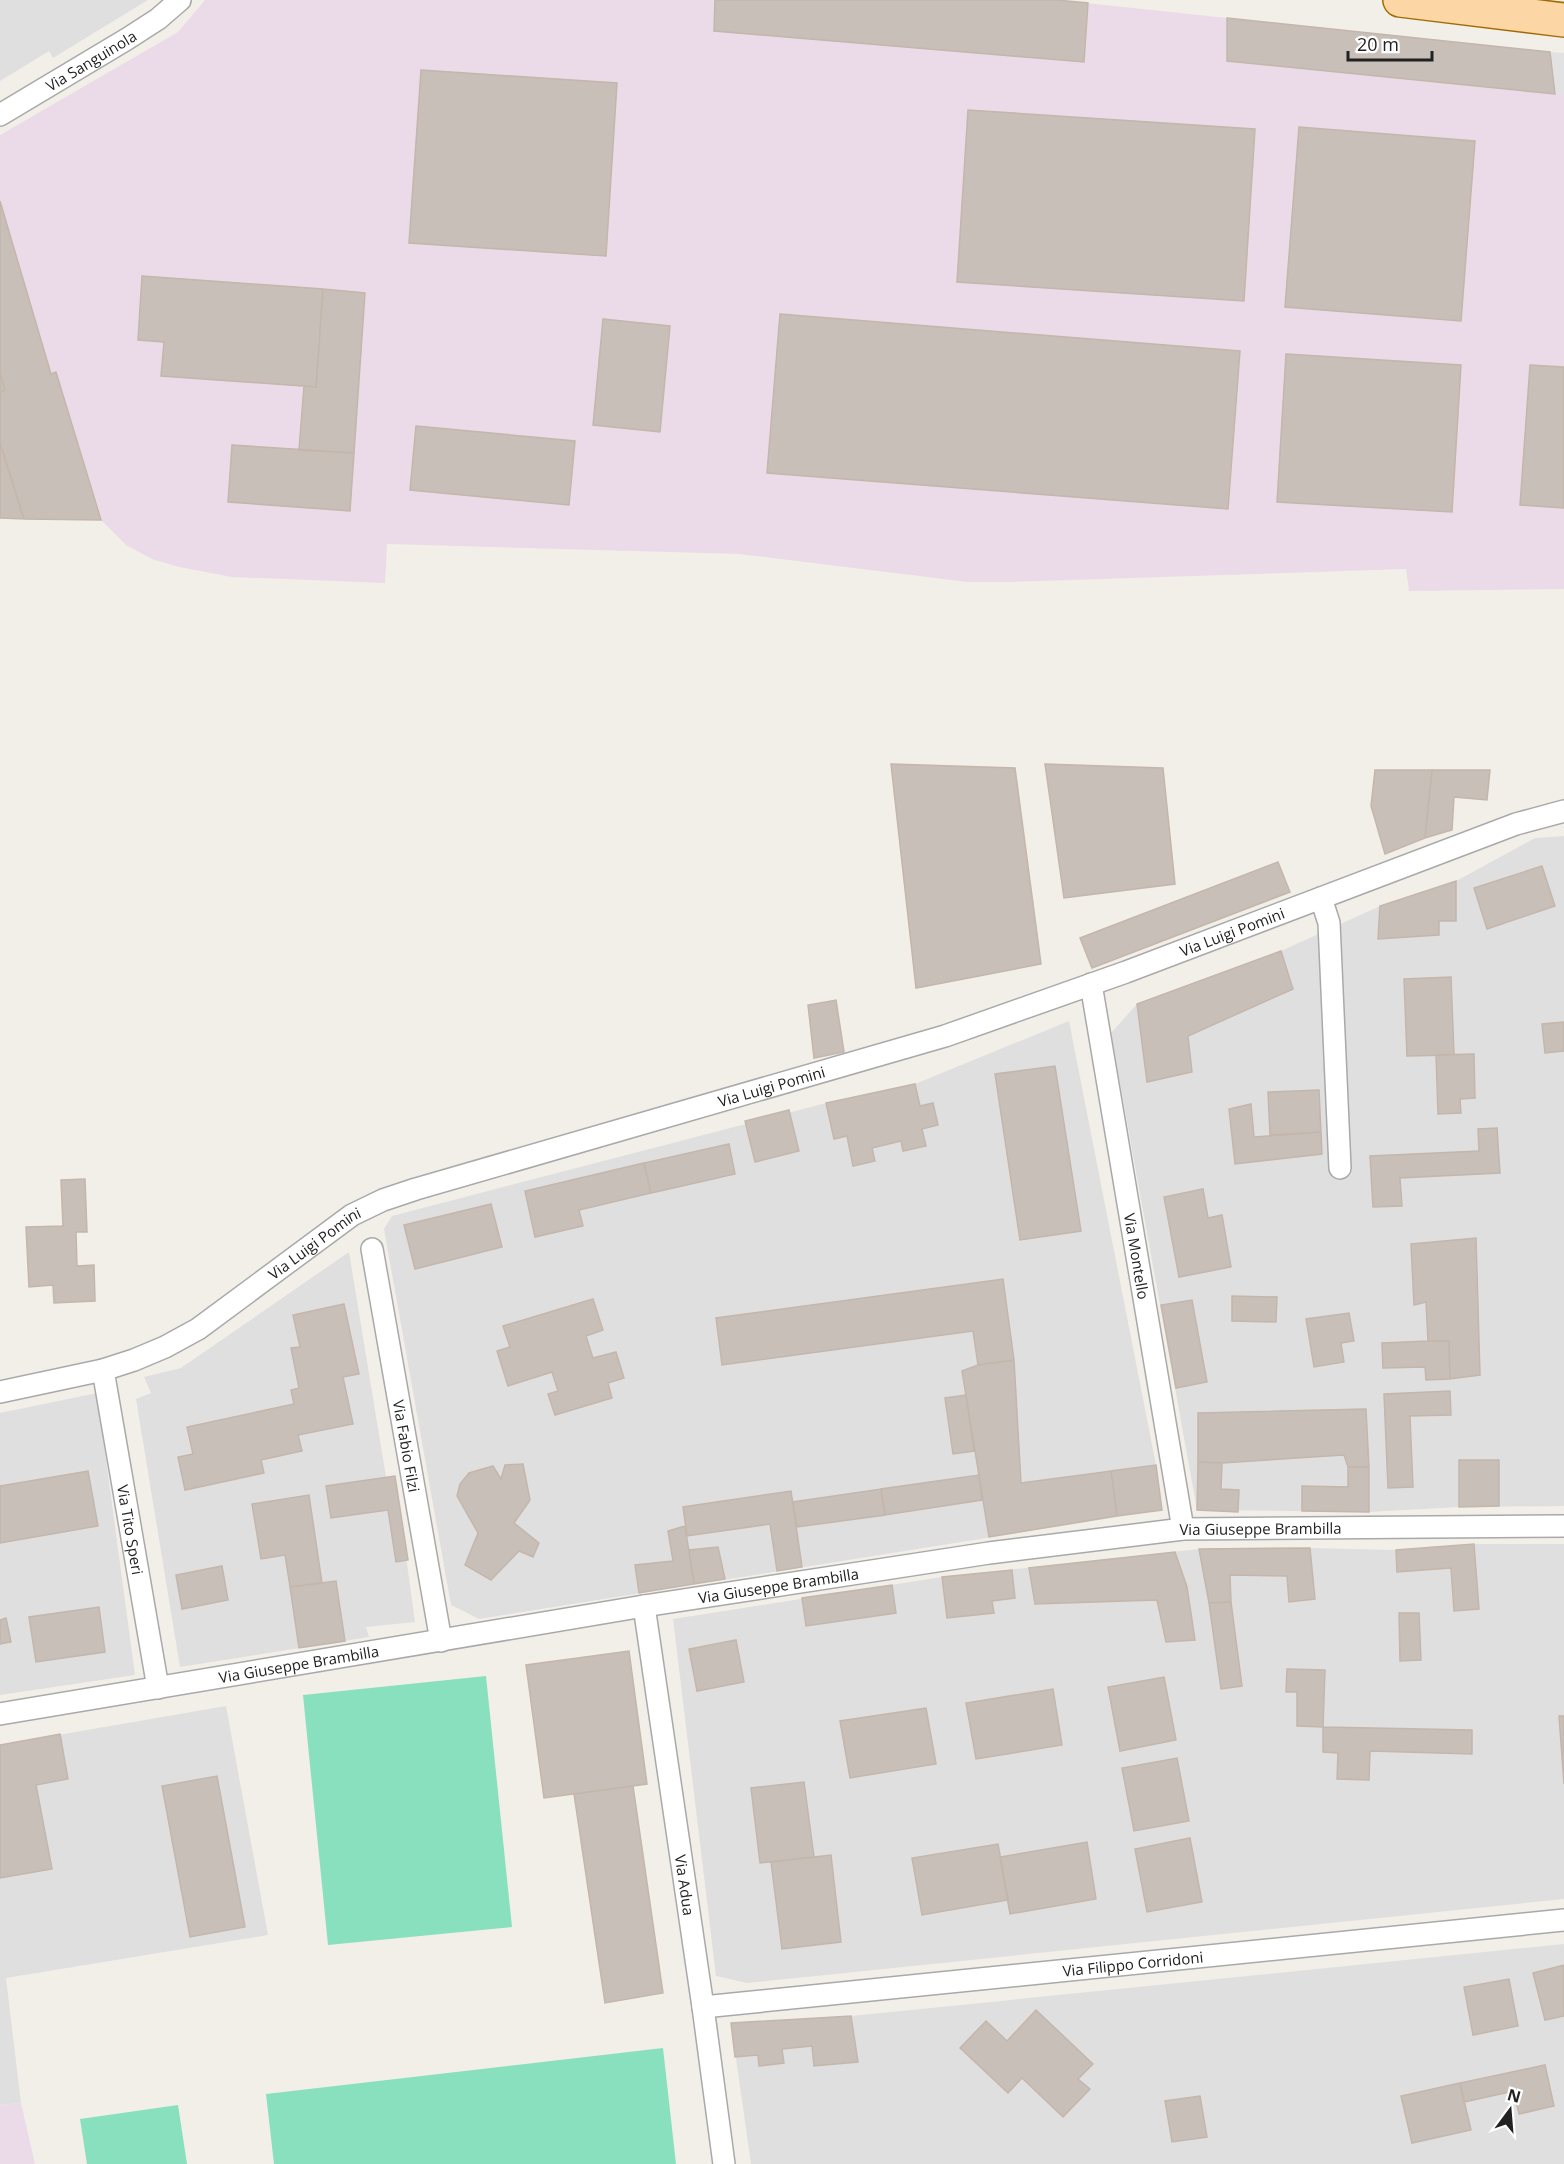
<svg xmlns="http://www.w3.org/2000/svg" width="1564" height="2164" viewBox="0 0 1564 2164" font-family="'Open Sans',sans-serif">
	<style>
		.residential { fill: #e0dfdf }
		.industrial { fill: #ebdbe8 }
		.pitch { fill: #88e0be }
		.parking { fill: #e2e2e2 }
		.building { fill: #c7bfb8; stroke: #c4b6ab; stroke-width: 1.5 }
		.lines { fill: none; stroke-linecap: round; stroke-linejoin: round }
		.minor-casing { stroke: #a9a9a9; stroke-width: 24 }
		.primary-casing { stroke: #a06b00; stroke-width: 36 }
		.minor { stroke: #fff; stroke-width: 21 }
		.primary { stroke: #fcd6a4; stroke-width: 33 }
		.labels { text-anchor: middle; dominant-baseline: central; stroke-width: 4.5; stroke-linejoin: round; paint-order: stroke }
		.street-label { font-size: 15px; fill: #222; stroke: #fff }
	</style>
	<rect width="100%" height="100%" fill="#f2efe9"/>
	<path class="residential" d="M 0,0 L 148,0 L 53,58 L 49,51 L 0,81 Z
		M 1564,836 L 1564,1506 L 1459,1507 L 1369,1512 L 1197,1510 L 1111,1033 L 1137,1004 L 1281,951 L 1380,906 L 1456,881 L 1535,838 Z
		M 1069,1021 L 1156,1465 L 1162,1510 L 479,1619 L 451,1605 L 384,1229 L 392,1216 L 826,1103 L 915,1084 Z
		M 349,1252 L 386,1477 L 395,1476 L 415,1622 L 366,1627 L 369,1637 L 180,1667 L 136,1399 L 151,1393 L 144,1377 L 181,1368 Z
		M 97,1393 L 135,1675 L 0,1695 L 0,1413 Z
		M 1474,1544 L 1564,1544 L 1564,1899 L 747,1983 L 716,1976 L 673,1619 L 942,1577 L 1199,1549 L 1310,1548 L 1395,1550 Z
		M 226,1706 L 268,1935 L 6,1978 L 21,2103 L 0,2105 L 0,1745 Z
		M 1564,1944 L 1564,2164 L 751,2164 L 731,2023 L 851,2016 Z"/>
	<path class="industrial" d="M 205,0 L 1057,0 L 1550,52 L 1555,93 L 1564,95 L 1564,589 L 1409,591 L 1406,569 L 1011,582 L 968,582 L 739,554 L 387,544 L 385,583 L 232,577 L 179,567 L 152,559 L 126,545 L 101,520 L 0,518 L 0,135 L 178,32 Z
		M 21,2103 L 35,2164 L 0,2164 L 0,2105 Z"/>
	<path class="pitch" d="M 486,1676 L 512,1927 L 328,1945 L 303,1695 Z
		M 663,2048 L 676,2164 L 274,2164 L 266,2094 Z
		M 178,2105 L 187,2164 L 87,2164 L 80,2119 Z"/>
	<path class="parking" d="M 1550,52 L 1564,53 L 1564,95 L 1555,94 Z"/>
	<path class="building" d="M 715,0 L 1057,0 L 1088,3 L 1084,62 L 714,31 Z
		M 1227,18 L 1550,52 L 1555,94 L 1227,61 Z
		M 421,70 L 617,83 L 606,256 L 409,243 Z
		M 968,110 L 1255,129 L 1244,301 L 957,282 Z
		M 1299,127 L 1475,141 L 1461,321 L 1285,307 Z
		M 0,201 L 51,374 L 56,372 L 101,520 L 24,519 L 0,443 L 0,392 L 5,390 L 0,373 Z
		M 142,276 L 323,289 L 316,387 L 161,376 L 164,342 L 138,340 Z
		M 323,289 L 365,293 L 354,453 L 299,450 L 304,386 L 316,387 Z
		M 780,314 L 1240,351 L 1228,509 L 767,473 Z
		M 603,319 L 670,326 L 660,432 L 593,425 Z
		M 1286,354 L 1461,365 L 1452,512 L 1277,502 Z
		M 1530,365 L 1564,367 L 1564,508 L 1520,505 Z
		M 0,373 L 5,390 L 0,392 Z
		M 416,426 L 575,441 L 569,505 L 410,490 Z
		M 0,443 L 24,519 L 0,518 Z
		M 232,445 L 354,453 L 350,511 L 228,502 Z
		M 891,764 L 1015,768 L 1041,964 L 916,988 Z
		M 1045,764 L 1163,768 L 1175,884 L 1064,898 Z
		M 1375,770 L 1432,770 L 1425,838 L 1385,854 L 1371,806 Z
		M 1432,770 L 1490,770 L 1487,800 L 1454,797 L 1452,830 L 1425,838 Z
		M 1278,862 L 1290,892 L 1092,968 L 1080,938 Z
		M 1542,866 L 1555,906 L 1487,929 L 1474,888 Z
		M 1456,881 L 1456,921 L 1439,921 L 1439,935 L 1378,939 L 1380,906 Z
		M 1281,951 L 1293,989 L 1188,1036 L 1192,1072 L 1147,1082 L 1137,1004 Z
		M 1451,977 L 1454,1055 L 1407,1056 L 1404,979 Z
		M 836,1000 L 844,1052 L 814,1058 L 808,1005 Z
		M 1564,1022 L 1564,1051 L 1545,1053 L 1542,1024 Z
		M 1474,1054 L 1475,1098 L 1460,1099 L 1461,1113 L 1438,1114 L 1436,1055 Z
		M 1055,1066 L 1081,1231 L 1020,1240 L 995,1074 Z
		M 915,1084 L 920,1106 L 933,1103 L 938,1125 L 922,1129 L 926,1146 L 903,1151 L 901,1141 L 872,1148 L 875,1161 L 853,1166 L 847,1136 L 834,1139 L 826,1103 Z
		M 1319,1090 L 1321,1132 L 1270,1135 L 1268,1092 Z
		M 1251,1104 L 1254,1137 L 1321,1132 L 1322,1154 L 1235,1164 L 1229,1109 Z
		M 789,1110 L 799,1151 L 755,1162 L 745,1121 Z
		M 1497,1128 L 1500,1173 L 1400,1178 L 1402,1206 L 1373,1207 L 1370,1156 L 1479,1151 L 1478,1129 Z
		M 729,1144 L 735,1174 L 651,1193 L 644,1163 Z
		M 644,1163 L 651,1193 L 579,1210 L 583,1226 L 535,1237 L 525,1191 Z
		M 85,1179 L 87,1232 L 76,1232 L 77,1266 L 94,1265 L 95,1301 L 54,1303 L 53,1285 L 29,1287 L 26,1227 L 63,1226 L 61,1180 Z
		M 1203,1189 L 1208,1218 L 1222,1215 L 1231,1267 L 1179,1277 L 1164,1197 Z
		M 491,1204 L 502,1247 L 415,1269 L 404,1225 Z
		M 1476,1238 L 1480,1375 L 1450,1379 L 1449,1341 L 1428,1341 L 1426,1302 L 1414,1305 L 1411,1244 Z
		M 1003,1279 L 1014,1360 L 978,1365 L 973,1331 L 722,1365 L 716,1318 Z
		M 1232,1296 L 1277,1297 L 1276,1322 L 1232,1321 Z
		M 593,1299 L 603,1330 L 586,1336 L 593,1358 L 616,1352 L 624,1378 L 608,1383 L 612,1398 L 555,1415 L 548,1394 L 558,1391 L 552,1372 L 508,1386 L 497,1351 L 510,1347 L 503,1326 Z
		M 1192,1300 L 1207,1382 L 1176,1388 L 1161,1305 Z
		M 344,1304 L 359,1374 L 343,1377 L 353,1424 L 298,1435 L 302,1451 L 261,1460 L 264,1473 L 185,1490 L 178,1457 L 193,1454 L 187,1427 L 294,1404 L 291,1390 L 299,1388 L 291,1348 L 300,1347 L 293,1315 Z
		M 1349,1313 L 1354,1341 L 1341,1343 L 1344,1362 L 1314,1367 L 1306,1319 Z
		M 1428,1341 L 1449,1341 L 1450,1379 L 1426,1380 L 1425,1367 L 1383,1368 L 1382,1343 Z
		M 1014,1360 L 1021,1483 L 1111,1471 L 1117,1516 L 989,1537 L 962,1371 L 978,1365 Z
		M 1450,1391 L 1451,1415 L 1410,1416 L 1413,1487 L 1388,1488 L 1384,1394 Z
		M 966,1395 L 974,1451 L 953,1454 L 945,1398 Z
		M 1366,1409 L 1369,1467 L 1348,1467 L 1344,1455 L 1222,1463 L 1198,1462 L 1198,1413 Z
		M 1459,1460 L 1499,1460 L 1499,1506 L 1459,1507 Z
		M 1198,1462 L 1222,1463 L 1221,1489 L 1239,1490 L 1238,1512 L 1197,1510 Z
		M 523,1464 L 530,1500 L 514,1523 L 539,1543 L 533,1557 L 519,1551 L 491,1580 L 465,1565 L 478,1533 L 457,1496 L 460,1484 L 469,1473 L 493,1466 L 501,1479 L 505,1465 Z
		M 1156,1465 L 1162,1510 L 1117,1516 L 1111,1471 Z
		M 1348,1467 L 1369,1467 L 1369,1512 L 1302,1511 L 1302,1486 L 1348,1487 Z
		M 88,1471 L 98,1526 L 0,1543 L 0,1486 Z
		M 979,1475 L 982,1500 L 885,1515 L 881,1489 Z
		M 395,1476 L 408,1560 L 396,1562 L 388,1510 L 331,1518 L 326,1486 Z
		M 881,1489 L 885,1515 L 797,1527 L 793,1502 Z
		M 791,1491 L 802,1567 L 777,1571 L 770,1524 L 687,1536 L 683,1507 Z
		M 309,1495 L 322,1583 L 290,1587 L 285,1555 L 261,1559 L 252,1504 Z
		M 685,1526 L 694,1584 L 639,1593 L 635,1565 L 673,1561 L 668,1531 Z
		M 1474,1544 L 1479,1609 L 1454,1611 L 1451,1568 L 1397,1572 L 1396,1550 Z
		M 718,1547 L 725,1579 L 694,1584 L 689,1550 Z
		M 1310,1548 L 1315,1599 L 1289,1602 L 1287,1576 L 1230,1575 L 1231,1602 L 1209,1603 L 1199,1549 Z
		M 1175,1552 L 1187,1587 L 1195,1640 L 1166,1642 L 1157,1600 L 1035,1604 L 1029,1568 Z
		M 222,1566 L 228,1600 L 182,1609 L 176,1575 Z
		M 1012,1570 L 1015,1598 L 992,1601 L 994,1613 L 947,1618 L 942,1577 Z
		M 336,1581 L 345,1641 L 299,1648 L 290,1587 Z
		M 892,1585 L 896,1613 L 806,1626 L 802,1598 Z
		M 1231,1602 L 1242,1686 L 1221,1689 L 1209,1603 Z
		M 99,1607 L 105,1652 L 36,1662 L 29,1617 Z
		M 1399,1613 L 1419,1613 L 1421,1660 L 1400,1661 Z
		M 6,1618 L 11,1642 L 0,1644 L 0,1620 Z
		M 736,1640 L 744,1682 L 697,1691 L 689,1649 Z
		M 629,1651 L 647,1784 L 544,1798 L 526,1665 Z
		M 1287,1669 L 1325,1670 L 1323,1727 L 1297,1726 L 1297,1692 L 1286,1692 Z
		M 1164,1677 L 1176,1740 L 1120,1751 L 1108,1687 Z
		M 1053,1689 L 1062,1745 L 976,1759 L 966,1703 Z
		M 926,1708 L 936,1764 L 850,1778 L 840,1721 Z
		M 1559,1716 L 1564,1716 L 1564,1784 Z
		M 1323,1727 L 1472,1730 L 1472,1754 L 1370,1751 L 1369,1780 L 1337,1779 L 1338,1753 L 1323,1752 Z
		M 60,1734 L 68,1779 L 36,1785 L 52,1869 L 0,1878 L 0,1745 Z
		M 1177,1758 L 1189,1821 L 1134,1831 L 1122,1768 Z
		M 217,1776 L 245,1927 L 190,1937 L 162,1786 Z
		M 804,1782 L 814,1857 L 760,1863 L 751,1788 Z
		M 633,1786 L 663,1993 L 605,2003 L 574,1794 Z
		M 1190,1838 L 1202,1902 L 1147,1912 L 1135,1849 Z
		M 1087,1842 L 1096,1899 L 1010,1914 L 1000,1857 Z
		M 998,1844 L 1008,1900 L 922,1915 L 912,1858 Z
		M 831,1855 L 841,1942 L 782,1949 L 771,1862 Z
		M 1564,1965 L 1564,2016 L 1545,2020 L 1533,1973 Z
		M 1509,1979 L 1518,2026 L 1473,2035 L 1464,1987 Z
		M 1036,2010 L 1093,2064 L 1078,2079 L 1090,2089 L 1063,2117 L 1022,2078 L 1008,2093 L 960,2048 L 986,2021 L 1007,2041 Z
		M 851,2016 L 858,2062 L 814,2066 L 812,2046 L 782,2049 L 784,2063 L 759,2066 L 758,2055 L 735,2057 L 731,2023 Z
		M 1545,2065 L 1554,2106 L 1519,2114 L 1514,2091 L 1464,2102 L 1460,2083 Z
		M 1460,2083 L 1471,2130 L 1412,2143 L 1401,2096 Z
		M 1200,2096 L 1207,2137 L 1172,2142 L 1165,2101 Z"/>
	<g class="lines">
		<defs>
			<g id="minor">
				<path id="s1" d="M 0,115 L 127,39 L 158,19 L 180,0"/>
				<path d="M 1321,898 L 1329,923 L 1340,1168"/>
				<path id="s2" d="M 1091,984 L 1183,1529"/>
				<path id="s3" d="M 372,1249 L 441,1641"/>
				<path id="s4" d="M 103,1370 L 158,1688"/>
				<path id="s5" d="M 0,1392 L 103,1370 L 134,1360 L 165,1347 L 198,1329 L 352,1215 L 383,1200 L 416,1189 L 945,1036 L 1126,972 L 1516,824 L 1564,811"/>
				<path id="s6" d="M 644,1606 L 703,2007 L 724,2164"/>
				<path id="s7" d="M 0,1714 L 644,1606 L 989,1553 L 1183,1529 L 1564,1526"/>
				<path id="s8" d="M 703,2007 L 1564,1920"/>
			</g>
			<path id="primary" d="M 1400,0 L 1564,20"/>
		</defs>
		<use href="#minor" class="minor-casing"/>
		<use href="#primary" class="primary-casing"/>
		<use href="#minor" class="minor"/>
		<use href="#primary" class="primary"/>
	</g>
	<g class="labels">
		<g class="street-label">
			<text stroke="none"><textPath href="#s1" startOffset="106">Via Sanguinola</textPath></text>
			<text stroke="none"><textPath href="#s5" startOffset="1326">Via Luigi Pomini</textPath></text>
			<text stroke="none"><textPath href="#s5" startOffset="840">Via Luigi Pomini</textPath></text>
			<text stroke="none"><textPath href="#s5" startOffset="354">Via Luigi Pomini</textPath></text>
			<text stroke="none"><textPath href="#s2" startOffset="276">Via Montello</textPath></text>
			<text stroke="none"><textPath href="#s3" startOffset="200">Via Fabio Filzi</textPath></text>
			<text stroke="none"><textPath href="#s4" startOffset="162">Via Tito Speri</textPath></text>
			<text stroke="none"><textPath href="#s7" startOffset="1275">Via Giuseppe Brambilla</textPath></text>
			<text stroke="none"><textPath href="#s7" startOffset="789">Via Giuseppe Brambilla</textPath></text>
			<text stroke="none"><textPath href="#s7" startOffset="303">Via Giuseppe Brambilla</textPath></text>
			<text stroke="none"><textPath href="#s6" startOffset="282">Via Adua</textPath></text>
			<text stroke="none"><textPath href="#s8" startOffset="432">Via Filippo Corridoni</textPath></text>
		</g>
	</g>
	<g transform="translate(1510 2110) rotate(16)" stroke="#ffffff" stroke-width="4.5" paint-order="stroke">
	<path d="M0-4.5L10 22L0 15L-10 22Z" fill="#222222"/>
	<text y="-9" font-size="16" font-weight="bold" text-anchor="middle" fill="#222222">N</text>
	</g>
	<path d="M1348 51v9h84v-9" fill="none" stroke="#222222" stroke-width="3"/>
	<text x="1357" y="51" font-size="18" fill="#222222" stroke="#ffffff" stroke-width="4.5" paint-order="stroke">20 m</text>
</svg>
